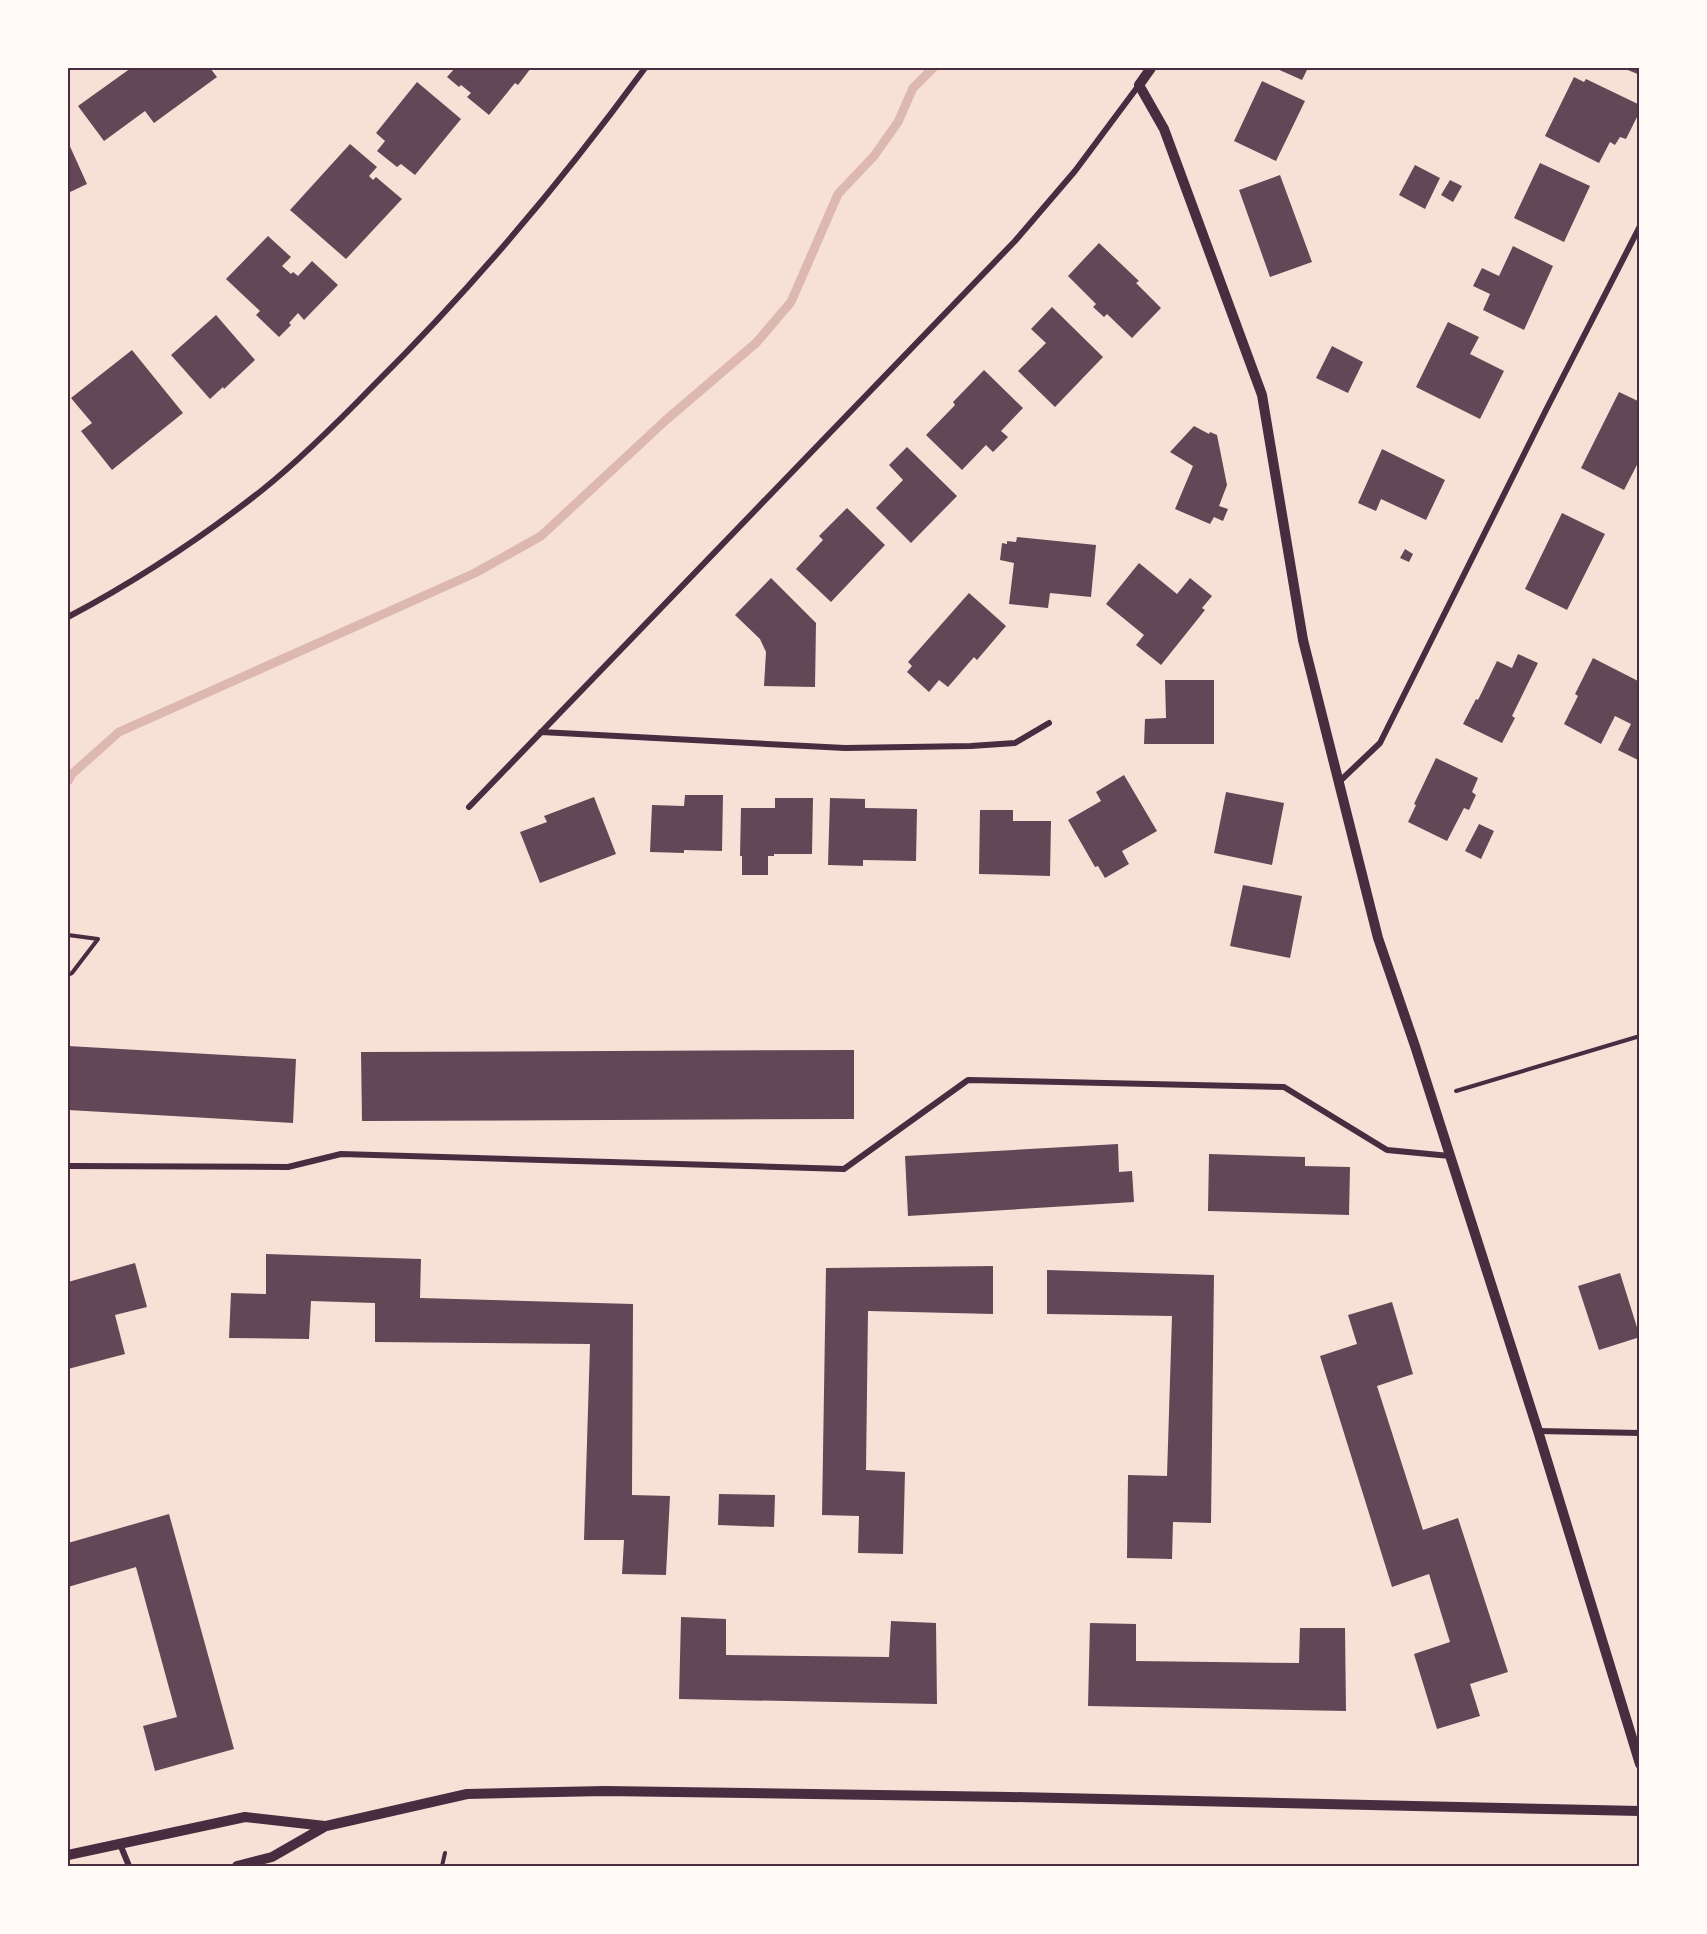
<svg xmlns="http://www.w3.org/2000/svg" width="1707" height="1934" viewBox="0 0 1707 1934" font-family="'Sofia Sans Condensed',sans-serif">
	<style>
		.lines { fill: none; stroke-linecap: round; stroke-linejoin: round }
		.stream { stroke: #dcb8b0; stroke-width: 9 }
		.building { fill: #644757 }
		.path { stroke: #4a2c40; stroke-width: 4 }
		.minor { stroke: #4a2c40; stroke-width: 6 }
		.tertiary { stroke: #4a2c40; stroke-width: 10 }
		.neatline { fill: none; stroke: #4a2c40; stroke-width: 2 }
	</style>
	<rect width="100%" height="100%" fill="#f7e1d7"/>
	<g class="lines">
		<path class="stream" d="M 68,781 L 72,774 L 119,732 L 475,573 L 541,536 L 666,420 L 756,343 L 791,302 L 838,194 L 874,156 L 898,122 L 913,88 L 933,68"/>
	</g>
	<path class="building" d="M 131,68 L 210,68 L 217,77 L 154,123 L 145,111 L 104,141 L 78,106 Z
		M 455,68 L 531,68 L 518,85 L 515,83 L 489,115 L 467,97 L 471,93 L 461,85 L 459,87 L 447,77 Z
		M 1275,68 L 1308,68 L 1302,80 Z
		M 1623,68 L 1640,68 L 1640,75 Z
		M 1574,77 L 1584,82 L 1586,79 L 1640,105 L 1640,111 L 1626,139 L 1620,137 L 1615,145 L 1610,142 L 1599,163 L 1545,136 Z
		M 1262,81 L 1305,101 L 1276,161 L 1234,141 Z
		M 417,82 L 461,119 L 415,175 L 401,164 L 397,167 L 377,151 L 385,141 L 376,133 Z
		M 68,142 L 87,184 L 68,193 Z
		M 350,144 L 377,167 L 369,176 L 373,180 L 376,177 L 402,199 L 346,259 L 290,210 Z
		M 1540,163 L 1590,186 L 1564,242 L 1514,218 Z
		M 1415,165 L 1440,178 L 1425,209 L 1399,195 Z
		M 1280,175 L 1312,262 L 1270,277 L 1239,190 Z
		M 1450,180 L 1462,186 L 1453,202 L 1441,195 Z
		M 268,236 L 291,257 L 282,266 L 291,274 L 293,272 L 298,276 L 312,261 L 338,285 L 304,320 L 298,313 L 289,323 L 291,325 L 279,337 L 256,315 L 260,311 L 226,279 Z
		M 1099,243 L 1139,281 L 1136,283 L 1161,308 L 1132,338 L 1107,314 L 1104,317 L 1093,307 L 1096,304 L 1068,276 Z
		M 1513,246 L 1553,266 L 1524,330 L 1483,310 L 1490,294 L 1473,286 L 1482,268 L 1499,276 Z
		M 1052,307 L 1103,357 L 1055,407 L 1018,371 L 1046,343 L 1031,329 Z
		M 216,315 L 255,360 L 224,389 L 223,387 L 210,399 L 171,355 Z
		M 1448,322 L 1479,337 L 1470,354 L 1504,371 L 1480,419 L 1416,387 Z
		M 1332,346 L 1363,362 L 1348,393 L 1316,378 Z
		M 132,350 L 183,413 L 112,470 L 81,431 L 92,423 L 71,398 Z
		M 984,370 L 1023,408 L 1001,431 L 1008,437 L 993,452 L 986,445 L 962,470 L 926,435 L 955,405 L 953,402 Z
		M 1619,392 L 1640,402 L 1640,459 L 1624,490 L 1581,468 Z
		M 1194,426 L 1209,434 L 1210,432 L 1217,435 L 1227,485 L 1219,506 L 1228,509 L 1223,521 L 1214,517 L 1210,524 L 1175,509 L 1193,466 L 1170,452 Z
		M 907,447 L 957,496 L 911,543 L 876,508 L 903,480 L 889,465 Z
		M 1382,449 L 1445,480 L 1426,520 L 1381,499 L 1376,511 L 1358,503 Z
		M 847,508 L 885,545 L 831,602 L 796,569 L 823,540 L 819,536 Z
		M 1562,513 L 1605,534 L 1567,610 L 1525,589 Z
		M 1017,537 L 1096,545 L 1091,597 L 1050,593 L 1048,608 L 1009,604 L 1014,563 L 1000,560 L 1002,543 L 1007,544 L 1007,541 L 1016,542 Z
		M 1405,549 L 1413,554 L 1409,562 L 1400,558 Z
		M 1139,563 L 1177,594 L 1190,578 L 1212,596 L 1202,608 L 1205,610 L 1161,665 L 1136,645 L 1144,635 L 1106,604 Z
		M 771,578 L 816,623 L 815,687 L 764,686 L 766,652 L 760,639 L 735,615 Z
		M 969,593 L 1006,626 L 977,660 L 974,657 L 948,687 L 939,680 L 929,692 L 907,672 L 912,666 L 908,662 Z
		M 1518,654 L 1538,663 L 1512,716 L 1515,718 L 1502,743 L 1463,724 L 1476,699 L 1478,700 L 1497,661 L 1512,668 Z
		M 1593,658 L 1640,682 L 1640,761 L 1618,750 L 1631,724 L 1615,716 L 1601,744 L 1564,724 L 1578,696 L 1575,694 Z
		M 1165,680 L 1214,680 L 1214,744 L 1144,744 L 1145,719 L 1166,718 Z
		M 1436,758 L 1478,778 L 1472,792 L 1476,795 L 1469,810 L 1464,808 L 1447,841 L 1408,822 L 1416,805 L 1414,804 Z
		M 1124,775 L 1157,831 L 1122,851 L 1129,864 L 1105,878 L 1098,866 L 1095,867 L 1068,820 L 1101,801 L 1096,792 Z
		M 1226,792 L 1284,803 L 1272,865 L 1214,853 Z
		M 685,795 L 723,795 L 722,851 L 684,850 L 684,853 L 650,852 L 652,805 L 684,806 Z
		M 594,797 L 616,854 L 540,883 L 520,832 L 547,822 L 544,816 Z
		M 775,798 L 813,798 L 812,854 L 774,854 L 774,856 L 768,856 L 768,875 L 742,875 L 742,856 L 740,856 L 741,808 L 775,808 Z
		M 830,798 L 865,799 L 865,808 L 917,809 L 916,861 L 863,860 L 863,866 L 828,865 Z
		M 980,810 L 1013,810 L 1013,821 L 1051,821 L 1050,876 L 979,874 Z
		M 1479,824 L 1494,831 L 1481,859 L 1465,851 Z
		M 1243,885 L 1302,896 L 1290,958 L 1230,946 Z
		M 68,1046 L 296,1059 L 293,1123 L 68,1110 Z
		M 854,1050 L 854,1119 L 362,1121 L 361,1052 Z
		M 1118,1144 L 1119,1172 L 1132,1171 L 1134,1202 L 908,1216 L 905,1156 Z
		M 1209,1154 L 1305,1157 L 1305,1166 L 1350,1167 L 1349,1215 L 1208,1211 Z
		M 266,1254 L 421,1259 L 420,1298 L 633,1304 L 632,1495 L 670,1496 L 666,1575 L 622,1574 L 624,1540 L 584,1540 L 590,1344 L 375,1342 L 375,1303 L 311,1301 L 309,1339 L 229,1338 L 231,1293 L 266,1294 Z
		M 135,1263 L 147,1307 L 115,1315 L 125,1354 L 68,1369 L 68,1282 Z
		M 993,1266 L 993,1314 L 868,1311 L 866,1470 L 905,1472 L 903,1554 L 858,1553 L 859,1516 L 822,1515 L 826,1268 Z
		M 1047,1270 L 1214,1275 L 1211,1523 L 1173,1522 L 1172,1559 L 1127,1558 L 1128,1475 L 1167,1476 L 1172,1316 L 1047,1314 Z
		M 1620,1273 L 1640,1337 L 1599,1350 L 1578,1286 Z
		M 1392,1302 L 1413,1374 L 1377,1386 L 1423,1530 L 1458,1518 L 1508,1672 L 1470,1684 L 1480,1716 L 1437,1729 L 1414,1654 L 1450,1642 L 1429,1574 L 1392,1587 L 1320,1356 L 1357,1344 L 1348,1315 Z
		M 719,1494 L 775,1495 L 774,1527 L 718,1525 Z
		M 169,1514 L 234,1749 L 155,1771 L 143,1726 L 177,1717 L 136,1567 L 68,1587 L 68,1543 Z
		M 681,1617 L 726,1619 L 726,1655 L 889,1657 L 891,1621 L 936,1623 L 937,1704 L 679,1699 Z
		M 1090,1623 L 1136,1624 L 1136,1661 L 1299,1663 L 1300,1628 L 1345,1628 L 1346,1711 L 1088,1706 Z"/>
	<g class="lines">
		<path class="path" d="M 68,935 L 98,939 L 72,973 L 68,975
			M 1456,1091 L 1640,1036
			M 442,1866 L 445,1853"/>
		<path class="minor" d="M 68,617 C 136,581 200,539 261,491 C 301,459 338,422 374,385 C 473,287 563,180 645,68
			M 541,732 L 845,748 L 971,746 L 1015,743 L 1049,723
			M 1339,782 L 1380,743 L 1545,412 L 1640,226
			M 469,807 L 1015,241 L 1075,171 L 1139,85
			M 68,1166 L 288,1167 L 341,1154 L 844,1169 L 968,1080 L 1284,1087 L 1387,1150 L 1450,1156
			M 1538,1431 L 1640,1433
			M 120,1844 L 129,1866"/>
		<path class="tertiary" d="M 1151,68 L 1139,85 L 1164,129 L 1262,395 L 1303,640 L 1378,938 L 1415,1046 L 1538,1431 L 1640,1764
			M 68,1855 L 245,1817 L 325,1826
			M 237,1866 L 272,1857 L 326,1826 L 467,1794 L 605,1791 L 1011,1797 L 1640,1811"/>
	</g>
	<rect width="1707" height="1934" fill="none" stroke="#fffaf5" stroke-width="138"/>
	<rect x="69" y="69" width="1569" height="1796" class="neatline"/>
</svg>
